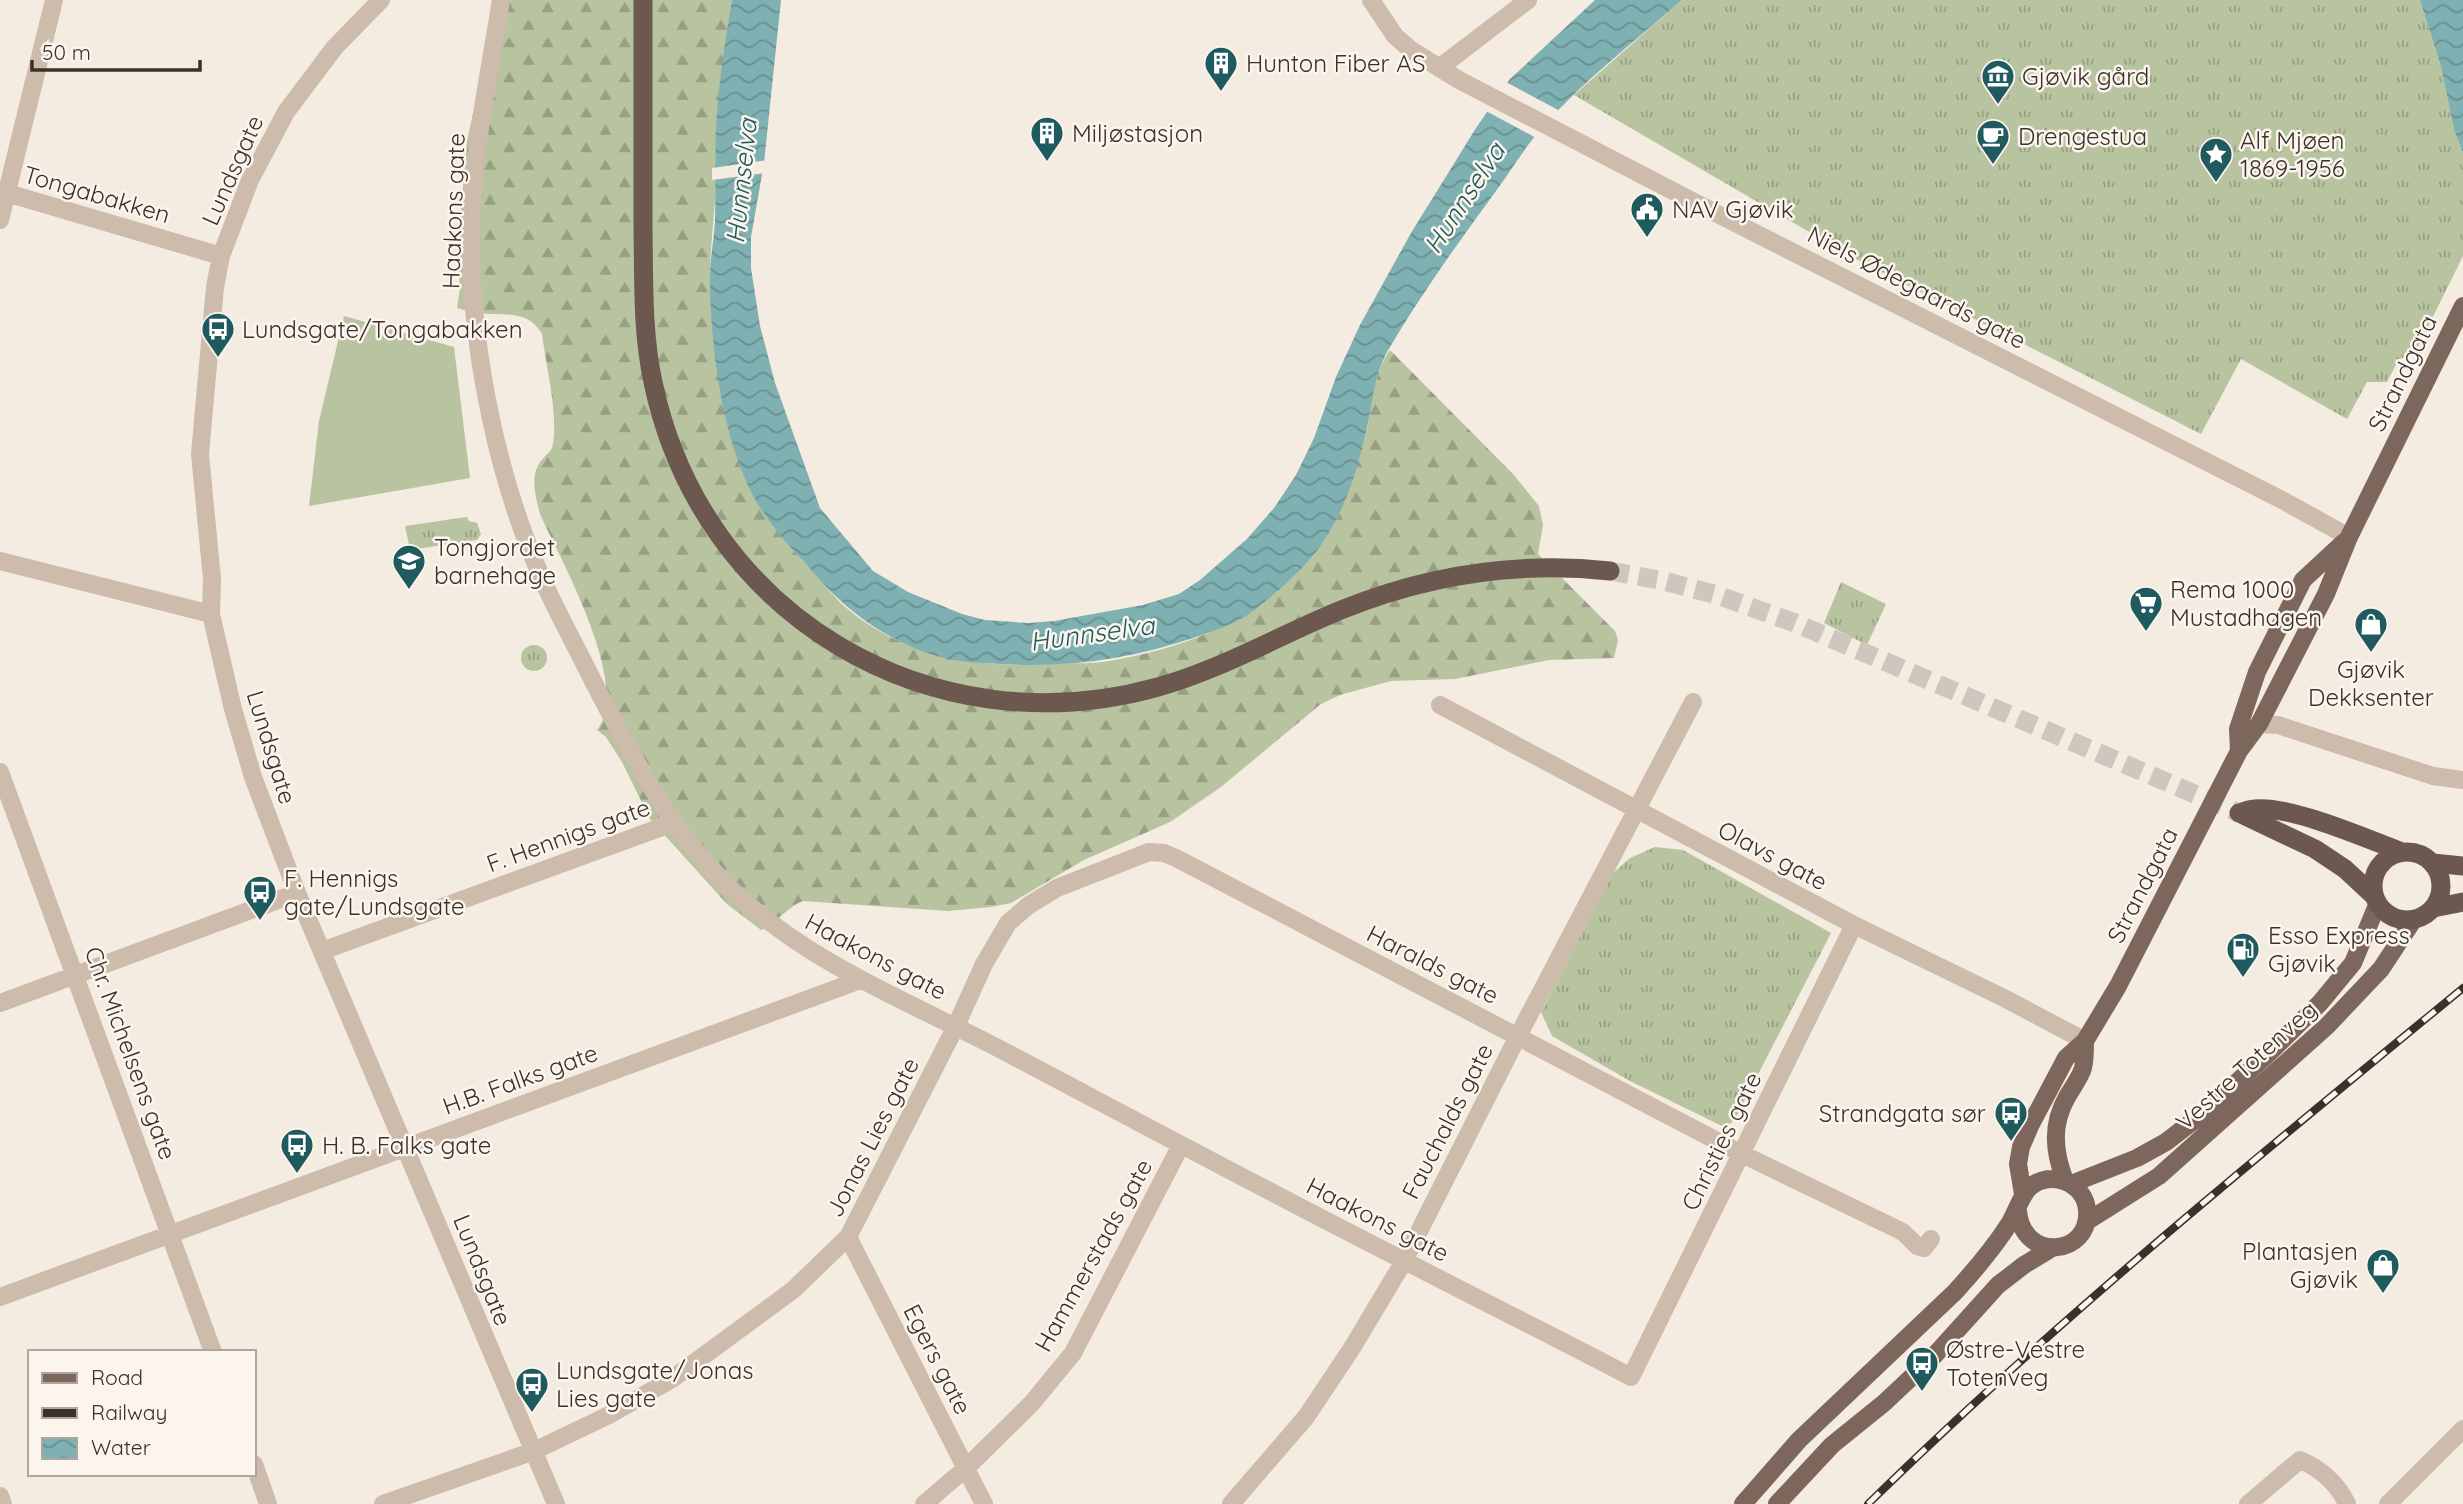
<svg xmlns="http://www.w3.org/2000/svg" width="2463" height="1504" viewBox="0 0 2463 1504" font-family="Quicksand,sans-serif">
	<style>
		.grass { fill: url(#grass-tufts) }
		.forest { fill: url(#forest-firs) }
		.pitch { fill: #b8c4a0 }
		.water { fill: url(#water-waves) }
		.pier { fill: #f4ebe1 }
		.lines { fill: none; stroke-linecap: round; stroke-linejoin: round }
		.trunk-tunnel { stroke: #cfc6bd; stroke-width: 19; stroke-dasharray: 19 10; stroke-linecap: butt }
		.minor { stroke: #cdbbac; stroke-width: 18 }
		.primary { stroke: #7d675c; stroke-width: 18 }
		.trunk { stroke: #6c584f; stroke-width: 19 }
		.rail-casing { stroke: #3b302b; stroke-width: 8 }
		.rail { stroke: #fbf5ee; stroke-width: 5; stroke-dasharray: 16; stroke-linecap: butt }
		.labels { text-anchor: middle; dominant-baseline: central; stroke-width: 5; stroke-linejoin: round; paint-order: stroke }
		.poi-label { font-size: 24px; fill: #3b302b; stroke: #fbf5ee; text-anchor: start }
		.street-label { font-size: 24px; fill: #3b302b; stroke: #fbf5ee }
		.water-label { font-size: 26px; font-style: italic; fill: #1f5a5e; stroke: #fbf5ee }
	</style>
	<defs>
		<pattern id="grass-tufts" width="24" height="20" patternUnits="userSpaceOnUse" patternTransform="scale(1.75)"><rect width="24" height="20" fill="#b8c4a0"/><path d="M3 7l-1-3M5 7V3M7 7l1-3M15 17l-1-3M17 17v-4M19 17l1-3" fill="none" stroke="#97a083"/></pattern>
		<pattern id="forest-firs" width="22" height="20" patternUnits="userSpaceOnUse" patternTransform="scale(1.75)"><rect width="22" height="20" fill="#b8c4a0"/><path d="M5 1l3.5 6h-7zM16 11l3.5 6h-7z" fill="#97a083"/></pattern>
		<pattern id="water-waves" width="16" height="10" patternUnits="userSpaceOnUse" patternTransform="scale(1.75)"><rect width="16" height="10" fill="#7fb0b2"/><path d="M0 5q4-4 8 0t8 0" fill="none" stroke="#699091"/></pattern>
	</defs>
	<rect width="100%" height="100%" fill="#f4ebe1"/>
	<path class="grass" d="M 1682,0 L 2420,0 L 2441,67 L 2454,130 L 2463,153 L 2463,256 L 2414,355 L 2399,359 L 2387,382 L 2367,382 L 2347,419 L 2241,359 L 2201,434 L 1854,258 L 1574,95 Z
		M 467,517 L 469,521 L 477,523 L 481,534 L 477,540 L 410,550 L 405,526 Z
		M 1841,582 L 1886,604 L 1867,645 L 1824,623 Z
		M521 658a13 13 0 1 1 26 0a13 13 0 1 1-26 0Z
		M 1655,847 L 1683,850 L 1831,933 L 1734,1121 L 1724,1127 L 1630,1081 L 1552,1036 L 1541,1012 L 1612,874 L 1630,858 Z"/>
	<path class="forest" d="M 494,0 L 732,0 C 723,55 721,110 718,166 C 716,200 711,235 710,270 C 710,286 712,302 714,318 C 717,368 723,421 741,468 C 756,511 786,542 816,575 C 825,585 834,597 844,606 C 901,656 979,669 1052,664 C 1073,663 1095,664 1115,660 C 1189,646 1251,622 1304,566 C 1339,530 1355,478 1367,429 C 1373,402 1373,374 1390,350 L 1513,474 L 1539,506 L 1543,525 L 1538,554 L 1615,631 L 1618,640 L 1614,658 L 1549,660 L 1455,679 L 1391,681 L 1340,695 L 1321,704 L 1221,787 L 1170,822 L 1084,860 L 1011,903 L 991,907 L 948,911 L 803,901 C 787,907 777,923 761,930 L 727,904 L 650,819 L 622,762 L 606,737 L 597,730 C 632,685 561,561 540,514 C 536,498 529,476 541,461 C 545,455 552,452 553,444 C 558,411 546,367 542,334 C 528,309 504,316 479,313 C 472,312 464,310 457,308 L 460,288 L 457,257 L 467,141 L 483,68 Z"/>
	<path class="pitch" d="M 344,316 L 454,347 L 470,478 L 309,506 L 319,421 Z"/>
	<path class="water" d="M 732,0 L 781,0 L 764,163 L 751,237 L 751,268 L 760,326 L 775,383 L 820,508 L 873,571 L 908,592 L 962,614 L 985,620 L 1028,623 L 1054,621 L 1143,605 L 1179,594 L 1200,580 L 1247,539 L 1274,508 L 1296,475 L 1314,438 L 1336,377 L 1360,325 L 1411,233 L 1476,128 L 1510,79 L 1595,0 L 1682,0 C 1636,40 1586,79 1545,124 C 1527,144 1512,169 1496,191 C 1458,243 1419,297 1387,352 C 1375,374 1373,399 1368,423 C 1358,473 1340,528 1305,565 C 1289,582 1268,600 1249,614 C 1234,624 1216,630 1199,636 C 1133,659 1069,668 999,664 C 980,663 962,662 944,658 C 895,645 853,617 820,580 C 800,557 777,535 761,509 C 723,450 710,346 710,276 C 710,258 714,240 715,221 C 716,190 715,159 716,129 C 718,86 725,42 732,0 Z
		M 2420,0 L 2463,0 L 2463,153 L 2454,130 L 2441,67 Z"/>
	<path class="pier" d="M 1504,81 L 1562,112 L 1538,139 L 1484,110 Z
		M 768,160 L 766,173 L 712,180 L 712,168 Z"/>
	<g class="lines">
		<path class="trunk-tunnel" d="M 1610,571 L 1664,581 L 1717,595 L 1795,623 L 2239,813"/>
		<path class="minor" d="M 381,0 L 335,47 L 286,112 L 250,180 L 221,256 L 215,287 L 200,454 L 212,579 L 211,614 L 233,709 L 253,777 L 297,893 L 556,1504
			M 501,0 C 488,81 470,164 471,247 C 472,356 499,486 545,585 C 560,618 578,650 594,683 C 632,756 671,832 731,889 C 811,966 916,1004 1013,1056 C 1142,1124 1271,1193 1401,1259 C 1478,1299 1555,1337 1631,1377 L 1854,925
			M 1371,0 L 1395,36 L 1411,50 L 1459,80 L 1696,203 L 2284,501 L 2349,537
			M 1439,68 L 1528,0
			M 0,191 L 221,256
			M 0,220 L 54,0
			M 0,561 L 211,614
			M 1440,705 L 1854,925 L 2006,999 L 2085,1041
			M 2259,724 L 2278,725 L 2433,776 L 2463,780
			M 0,772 L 213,1352
			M 322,951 L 673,823
			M 0,1003 L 297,893
			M 848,1237 L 984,1504
			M 0,1297 L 860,980
			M 254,1464 L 268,1504
			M 0,1496 L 3,1504
			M 383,1504 L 534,1451 L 609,1415 L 672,1379 L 793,1290 L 848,1237 L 956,1026 L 984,964 L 1008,923 L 1029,905 L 1057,888 L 1149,852 L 1164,853 L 1176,858 L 1742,1154 L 1903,1232 L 1917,1246 L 1924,1248 L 1931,1239
			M 924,1504 L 965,1469 L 1032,1403 L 1073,1353 L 1181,1145
			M 1231,1504 L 1306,1417 L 1352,1348 L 1404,1261 L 1518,1036 L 1693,702
			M 2248,1504 L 2300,1460 C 2320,1468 2338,1484 2347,1504
			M 2388,1504 L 2463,1429"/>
		<path class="primary" d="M 2239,751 L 2238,729 L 2257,672 L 2303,580 L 2344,542
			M 2065,1181 C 2054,1152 2051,1125 2067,1097 C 2072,1088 2080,1078 2083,1068 C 2085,1060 2085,1050 2085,1041
			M 2071,1184 L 2137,1158 L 2166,1142 L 2201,1115 L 2269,1053 L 2320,1003 L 2353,963 L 2378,903
			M 2023,1194 L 2018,1164 L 2021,1147 L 2031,1124 L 2066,1058 L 2085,1041 L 2118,986 L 2239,751 L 2259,724 L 2326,594 L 2349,537 L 2463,306
			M 2086,1222 L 2159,1176 L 2327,1026 L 2381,969 L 2414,919
			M 1743,1504 L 1799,1440 L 1955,1292 C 1975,1270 1993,1249 2009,1224 C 2016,1213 2021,1195 2030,1187 C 2051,1169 2085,1183 2087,1210 C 2091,1256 2023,1263 2018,1211
			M 1777,1504 L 1832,1445 L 1884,1403 L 1933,1357 L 1998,1285 L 2024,1265 L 2052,1248"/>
		<path class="trunk" d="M 643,0 C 643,76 643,153 643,229 C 644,280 642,332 653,382 C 701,614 930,751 1158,687 C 1222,669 1280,635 1341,610 C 1427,575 1517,561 1610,571
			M 2239,813 C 2244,812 2249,809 2255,809 C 2290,805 2367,839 2402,852
			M 2239,813 L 2315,849 L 2345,869 L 2374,896
			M2373 886a34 34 0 1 1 68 0a34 34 0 1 1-68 0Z
			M 2433,863 L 2463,866
			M 2433,908 L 2463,902"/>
		<defs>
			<path id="rail" d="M 1868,1504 C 2056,1320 2260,1155 2463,988"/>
		</defs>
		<use href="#rail" class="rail-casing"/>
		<use href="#rail" class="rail"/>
	</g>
	<defs>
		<symbol id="building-pin" viewBox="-11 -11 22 30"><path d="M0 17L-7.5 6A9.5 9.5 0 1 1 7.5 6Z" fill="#1f5a5e" stroke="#fbf5ee"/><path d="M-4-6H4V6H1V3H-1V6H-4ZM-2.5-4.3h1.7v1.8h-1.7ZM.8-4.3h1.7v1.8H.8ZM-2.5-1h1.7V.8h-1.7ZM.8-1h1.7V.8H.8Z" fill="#fff"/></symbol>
		<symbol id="museum-pin" viewBox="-11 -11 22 30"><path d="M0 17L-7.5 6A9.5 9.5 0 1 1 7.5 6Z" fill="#1f5a5e" stroke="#fbf5ee"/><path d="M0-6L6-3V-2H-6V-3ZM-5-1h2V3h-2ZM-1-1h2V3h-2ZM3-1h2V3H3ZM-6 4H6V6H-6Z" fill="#fff"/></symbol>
		<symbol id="cafe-pin" viewBox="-11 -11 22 30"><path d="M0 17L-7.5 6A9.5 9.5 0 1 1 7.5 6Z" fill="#1f5a5e" stroke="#fbf5ee"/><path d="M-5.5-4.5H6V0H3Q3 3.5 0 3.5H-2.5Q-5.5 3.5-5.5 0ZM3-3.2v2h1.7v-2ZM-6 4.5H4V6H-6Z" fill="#fff"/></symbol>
		<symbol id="sight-pin" viewBox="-11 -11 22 30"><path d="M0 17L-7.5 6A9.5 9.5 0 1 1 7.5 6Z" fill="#1f5a5e" stroke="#fbf5ee"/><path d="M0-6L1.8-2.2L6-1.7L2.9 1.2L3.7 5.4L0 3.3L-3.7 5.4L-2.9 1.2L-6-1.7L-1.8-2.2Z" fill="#fff"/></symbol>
		<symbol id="civic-pin" viewBox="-11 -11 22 30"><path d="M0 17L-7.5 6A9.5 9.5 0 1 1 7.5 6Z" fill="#1f5a5e" stroke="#fbf5ee"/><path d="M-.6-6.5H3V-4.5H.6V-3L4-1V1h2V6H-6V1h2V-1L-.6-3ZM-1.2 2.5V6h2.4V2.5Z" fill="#fff"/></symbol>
		<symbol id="bus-pin" viewBox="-11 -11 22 30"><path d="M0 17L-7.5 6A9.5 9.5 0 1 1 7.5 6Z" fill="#1f5a5e" stroke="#fbf5ee"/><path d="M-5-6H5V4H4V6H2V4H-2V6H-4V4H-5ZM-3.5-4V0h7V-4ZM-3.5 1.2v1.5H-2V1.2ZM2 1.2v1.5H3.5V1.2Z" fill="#fff"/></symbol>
		<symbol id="school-pin" viewBox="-11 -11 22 30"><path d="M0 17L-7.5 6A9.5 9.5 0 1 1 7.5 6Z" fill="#1f5a5e" stroke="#fbf5ee"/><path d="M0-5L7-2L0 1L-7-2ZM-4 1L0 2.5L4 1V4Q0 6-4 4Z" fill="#fff"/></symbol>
		<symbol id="supermarket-pin" viewBox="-11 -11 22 30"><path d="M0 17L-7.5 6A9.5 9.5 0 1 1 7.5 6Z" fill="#1f5a5e" stroke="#fbf5ee"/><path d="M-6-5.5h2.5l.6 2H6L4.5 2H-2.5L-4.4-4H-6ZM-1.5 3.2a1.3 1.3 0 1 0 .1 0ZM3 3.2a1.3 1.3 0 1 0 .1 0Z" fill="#fff"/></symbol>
		<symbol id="shop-pin" viewBox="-11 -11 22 30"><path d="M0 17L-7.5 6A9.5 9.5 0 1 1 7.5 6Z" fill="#1f5a5e" stroke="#fbf5ee"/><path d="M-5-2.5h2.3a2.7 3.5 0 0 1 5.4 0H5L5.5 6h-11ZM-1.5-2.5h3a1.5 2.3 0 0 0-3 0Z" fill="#fff"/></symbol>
		<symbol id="fuel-pin" viewBox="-11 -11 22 30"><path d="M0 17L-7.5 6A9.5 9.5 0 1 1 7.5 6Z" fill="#1f5a5e" stroke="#fbf5ee"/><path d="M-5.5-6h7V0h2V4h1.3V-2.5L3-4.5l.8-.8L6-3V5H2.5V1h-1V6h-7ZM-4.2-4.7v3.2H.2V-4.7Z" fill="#fff"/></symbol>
	</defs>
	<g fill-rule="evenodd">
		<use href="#building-pin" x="1202" y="44" width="38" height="52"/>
		<use href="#museum-pin" x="1979" y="57" width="38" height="52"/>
		<use href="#building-pin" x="1028" y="114" width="38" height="52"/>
		<use href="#cafe-pin" x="1974" y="117" width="38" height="52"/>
		<use href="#sight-pin" x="2197" y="135" width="38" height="52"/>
		<use href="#civic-pin" x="1628" y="190" width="38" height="52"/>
		<use href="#bus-pin" x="199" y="310" width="38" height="52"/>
		<use href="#school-pin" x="390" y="542" width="38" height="52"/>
		<use href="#supermarket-pin" x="2127" y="584" width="38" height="52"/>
		<use href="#shop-pin" x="2352" y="605" width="38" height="52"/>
		<use href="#bus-pin" x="241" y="873" width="38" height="52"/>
		<use href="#fuel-pin" x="2224" y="930" width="38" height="52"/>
		<use href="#bus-pin" x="1992" y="1094" width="38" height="52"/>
		<use href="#bus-pin" x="278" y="1126" width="38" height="52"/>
		<use href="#shop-pin" x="2364" y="1246" width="38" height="52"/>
		<use href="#bus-pin" x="1903" y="1344" width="38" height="52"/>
		<use href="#bus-pin" x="513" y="1365" width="38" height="52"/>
	</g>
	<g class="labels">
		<g class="poi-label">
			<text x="1246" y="63">Hunton Fiber AS</text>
			<text x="2022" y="76">Gjøvik gård</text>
			<text x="1072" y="133">Miljøstasjon</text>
			<text x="2018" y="136">Drengestua</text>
			<text x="2240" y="140">Alf Mjøen<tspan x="2240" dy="28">1869-1956</tspan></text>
			<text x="1672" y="209">NAV Gjøvik</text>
			<text x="242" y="329">Lundsgate/Tongabakken</text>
			<text x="434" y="547">Tongjordet<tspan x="434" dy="28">barnehage</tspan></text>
			<text x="2170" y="589">Rema 1000<tspan x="2170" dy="28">Mustadhagen</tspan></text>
			<text x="2371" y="669" text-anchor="middle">Gjøvik<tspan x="2371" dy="28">Dekksenter</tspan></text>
			<text x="284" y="878">F. Hennigs<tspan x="284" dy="28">gate/Lundsgate</tspan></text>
			<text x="2268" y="935">Esso Express<tspan x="2268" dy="28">Gjøvik</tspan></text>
			<text x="1986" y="1113" text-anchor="end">Strandgata sør</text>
			<text x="322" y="1145">H. B. Falks gate</text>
			<text x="2358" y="1251" text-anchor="end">Plantasjen<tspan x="2358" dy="28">Gjøvik</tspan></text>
			<text x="1946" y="1349">Østre-Vestre<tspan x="1946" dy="28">Totenveg</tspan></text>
			<text x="556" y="1370">Lundsgate/Jonas<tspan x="556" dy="28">Lies gate</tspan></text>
		</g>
		<g class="street-label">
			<text transform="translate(232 170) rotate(-66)">Lundsgate</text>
			<text transform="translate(97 194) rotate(16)">Tongabakken</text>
			<text transform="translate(453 211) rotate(-88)">Haakons gate</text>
			<text transform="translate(1917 287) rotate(27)">Niels Ødegaards gate</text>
			<text transform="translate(2402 373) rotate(-64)">Strandgata</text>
			<text transform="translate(272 747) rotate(73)">Lundsgate</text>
			<text transform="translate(568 835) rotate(-20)">F. Hennigs gate</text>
			<text transform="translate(1773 855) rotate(28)">Olavs gate</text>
			<text transform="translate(2142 885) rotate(-63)">Strandgata</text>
			<text transform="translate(876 956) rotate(28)">Haakons gate</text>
			<text transform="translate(1433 964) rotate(27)">Haralds gate</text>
			<text transform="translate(131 1053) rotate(70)">Chr. Michelsens gate</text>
			<text transform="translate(2246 1065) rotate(-42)">Vestre Totenveg</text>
			<text transform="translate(520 1079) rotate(-20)">H.B. Falks gate</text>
			<text transform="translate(1447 1121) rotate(-63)">Fauchalds gate</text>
			<text transform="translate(872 1137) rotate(-63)">Jonas Lies gate</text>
			<text transform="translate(1721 1141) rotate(-64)">Christies gate</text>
			<text transform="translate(1378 1219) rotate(27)">Haakons gate</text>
			<text transform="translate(1093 1255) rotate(-61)">Hammerstads gate</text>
			<text transform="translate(483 1270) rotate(68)">Lundsgate</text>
			<text transform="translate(938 1359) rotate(63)">Egers gate</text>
		</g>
		<g class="water-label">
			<text transform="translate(741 181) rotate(-84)">Hunnselva</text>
			<text transform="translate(1464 198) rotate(-57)">Hunnselva</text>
			<text transform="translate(1092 633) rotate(-8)">Hunnselva</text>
		</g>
	</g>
	<rect x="28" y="1350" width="228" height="126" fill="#fbf5ee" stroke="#aea6a0" stroke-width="2"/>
	<rect x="42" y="1373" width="35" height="10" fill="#7d675c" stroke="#aea6a0" stroke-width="2"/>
	<text x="91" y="1385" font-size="21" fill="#3b302b">Road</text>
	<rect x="42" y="1408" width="35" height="10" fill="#3b302b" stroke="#aea6a0" stroke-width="2"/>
	<text x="91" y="1420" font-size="21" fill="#3b302b">Railway</text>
	<rect x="42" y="1438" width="35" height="21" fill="url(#water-waves)" stroke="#aea6a0" stroke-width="2"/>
	<text x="91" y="1455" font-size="21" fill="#3b302b">Water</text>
	<path d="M32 60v10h168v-10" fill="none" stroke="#3b302b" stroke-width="3.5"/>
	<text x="42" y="60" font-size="21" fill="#3b302b" stroke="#fbf5ee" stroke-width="5" paint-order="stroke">50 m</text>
</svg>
